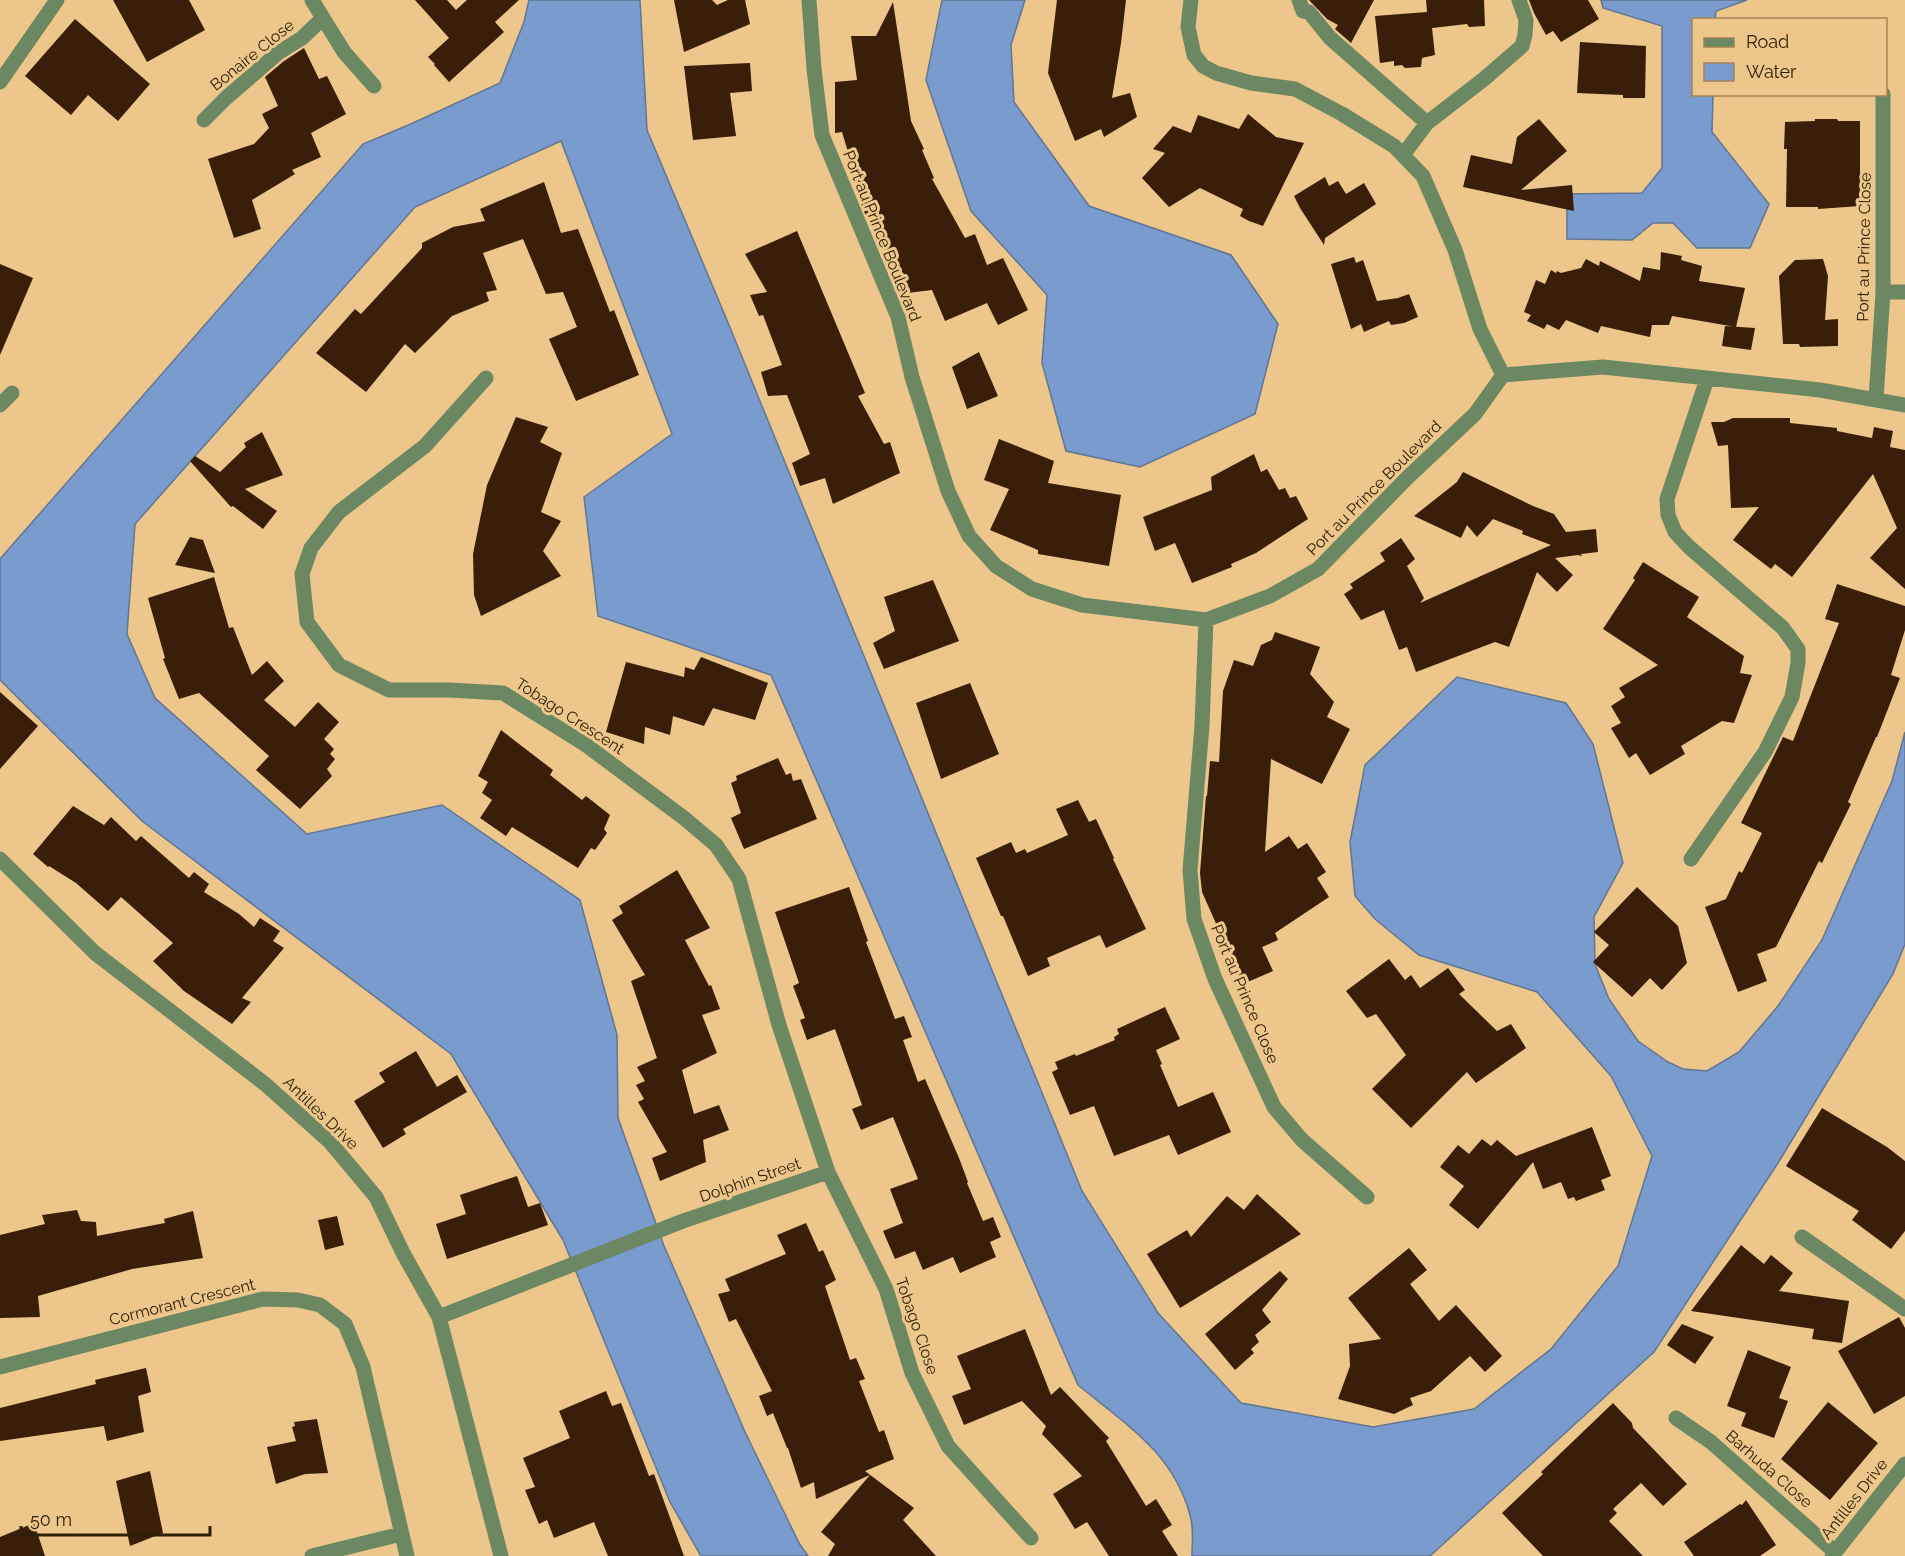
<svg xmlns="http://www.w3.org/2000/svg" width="1905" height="1556" viewBox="0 0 1905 1556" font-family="Raleway,sans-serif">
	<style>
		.water { fill: #799bce; stroke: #627692; stroke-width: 1.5 }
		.building { fill: #391f09 }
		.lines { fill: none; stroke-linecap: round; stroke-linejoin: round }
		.minor { stroke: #6c8862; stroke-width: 15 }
		.labels { text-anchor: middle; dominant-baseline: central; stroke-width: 6; stroke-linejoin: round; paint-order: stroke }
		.street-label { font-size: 16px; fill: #2e2007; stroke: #edc68b }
	</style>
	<rect width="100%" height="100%" fill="#edc68b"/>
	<path class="water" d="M 529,0 L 640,0 L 647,130 L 729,325 L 1082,1191 L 1158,1313 L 1241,1403 L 1373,1427 L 1474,1409 L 1551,1349 L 1618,1266 L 1652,1156 L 1611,1076 L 1537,992 L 1419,955 L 1375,919 L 1355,896 L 1350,842 L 1365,765 L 1457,677 L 1566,703 L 1593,744 L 1623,863 L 1594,917 L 1595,964 L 1609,999 L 1638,1041 L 1668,1062 L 1683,1069 L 1707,1071 L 1739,1052 L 1778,1006 L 1822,940 L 1892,781 L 1905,732 L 1905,944 L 1893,974 L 1778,1163 L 1654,1352 L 1430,1556 L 1192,1556 C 1192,1543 1194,1527 1190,1515 C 1173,1452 1125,1424 1078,1385 L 771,675 L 598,616 L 584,497 L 672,434 L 561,141 L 415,207 L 135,524 L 127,634 L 155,698 L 307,834 L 442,805 L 580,900 L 617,1035 L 618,1118 L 664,1246 L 746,1434 L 799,1543 L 808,1556 L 701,1556 L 670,1502 L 563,1240 L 451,1054 L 142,821 L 0,680 L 0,559 L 363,144 L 413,123 L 500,83 L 524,22 Z
		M 942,0 L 1025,0 L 1011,45 L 1014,102 L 1089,206 L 1231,255 L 1278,324 L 1255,414 L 1140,467 L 1066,451 L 1042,363 L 1047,295 L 971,211 L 926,80 Z
		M 1601,0 L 1747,0 L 1716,11 L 1715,19 L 1694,20 L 1694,94 L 1713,95 L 1712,132 L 1769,204 L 1750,248 L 1697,248 L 1673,223 L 1653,223 L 1632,240 L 1567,239 L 1567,194 L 1642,193 L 1662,168 L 1662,26 L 1603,8 Z"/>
	<path class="building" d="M 113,0 L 189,0 L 205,30 L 147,62 Z
		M 415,0 L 447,0 L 456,10 L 467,0 L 519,0 L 495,22 L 504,32 L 449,82 L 434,65 L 435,64 L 428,57 L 449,38 Z
		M 674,0 L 712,0 L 717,5 L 728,0 L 745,0 L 750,24 L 684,52 Z
		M 1057,0 L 1126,0 L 1121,43 L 1112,98 L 1130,93 L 1137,117 L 1104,137 L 1101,129 L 1075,141 L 1048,73 Z
		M 1309,0 L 1374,0 L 1351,43 L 1335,29 L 1338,25 L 1327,19 Z
		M 1426,0 L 1484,0 L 1485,26 L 1469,27 L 1467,24 L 1432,28 L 1435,55 L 1422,58 L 1421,67 L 1405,68 L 1402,65 L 1394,66 L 1394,61 L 1380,63 L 1375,16 L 1427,12 Z
		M 1529,0 L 1588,0 L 1599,19 L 1561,42 L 1553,31 L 1546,35 L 1534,13 Z
		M 893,2 L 911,121 L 924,149 L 922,150 L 934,178 L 932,179 L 965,238 L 975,234 L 987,265 L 1003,258 L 1028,310 L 998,325 L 987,303 L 945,321 L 932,290 L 899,294 L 885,260 L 889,259 L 866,216 L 855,189 L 859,188 L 842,132 L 835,133 L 835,82 L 857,80 L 851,36 L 876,36 Z
		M 75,19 L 150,84 L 118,121 L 88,95 L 71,115 L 25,76 Z
		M 1580,42 L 1646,46 L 1645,98 L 1623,98 L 1623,95 L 1577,93 Z
		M 304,48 L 319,79 L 327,76 L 346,114 L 311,133 L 321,157 L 292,170 L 295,174 L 252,200 L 261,229 L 234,238 L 208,159 L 254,144 L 269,128 L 262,114 L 278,106 L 265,77 L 284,61 Z
		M 750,63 L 752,91 L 730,93 L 736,136 L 693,140 L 684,66 Z
		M 1248,114 L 1276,137 L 1304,143 L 1263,226 L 1249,221 L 1240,216 L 1243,209 L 1200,188 L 1169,207 L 1142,178 L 1165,153 L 1153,149 L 1173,126 L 1191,133 L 1198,115 L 1239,129 Z
		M 1539,119 L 1567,151 L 1521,190 L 1572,185 L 1574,211 L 1463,187 L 1471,155 L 1512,164 L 1517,137 Z
		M 1815,119 L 1837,119 L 1838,121 L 1860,121 L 1860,206 L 1818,209 L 1818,207 L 1786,207 L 1787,149 L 1784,149 L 1785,122 L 1815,121 Z
		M 1325,177 L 1329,186 L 1338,181 L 1346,194 L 1364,183 L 1376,204 L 1325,238 L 1324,245 L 1300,208 L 1294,196 Z
		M 544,182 L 561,233 L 578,229 L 610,312 L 614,310 L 639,375 L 576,401 L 549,339 L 577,327 L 563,292 L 546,294 L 523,239 L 483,253 L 497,290 L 486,292 L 489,301 L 452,316 L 415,353 L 405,344 L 366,392 L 316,353 L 355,309 L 361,314 L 422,248 L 422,243 L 453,227 L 485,221 L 480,209 Z
		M 797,231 L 865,393 L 858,396 L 884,444 L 890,442 L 900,473 L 833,504 L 825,478 L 800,486 L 792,463 L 810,454 L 787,395 L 768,396 L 761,372 L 782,365 L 763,315 L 759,316 L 750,295 L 767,292 L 745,254 Z
		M 1661,252 L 1682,256 L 1681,260 L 1702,266 L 1699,281 L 1745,288 L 1736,327 L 1672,316 L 1669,325 L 1652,325 L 1650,337 L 1601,326 L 1598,333 L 1566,320 L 1559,330 L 1547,324 L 1544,329 L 1527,321 L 1531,315 L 1524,312 L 1536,280 L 1545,284 L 1551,270 L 1556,273 L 1557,271 L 1561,273 L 1581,268 L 1586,259 L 1599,266 L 1600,261 L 1640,281 L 1643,267 L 1660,270 Z
		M 1354,257 L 1356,263 L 1363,260 L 1377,301 L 1398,298 L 1409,294 L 1418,317 L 1404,323 L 1391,325 L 1389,321 L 1364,332 L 1361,324 L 1351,329 L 1331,264 Z
		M 1823,259 L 1828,276 L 1825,320 L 1838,319 L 1838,346 L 1800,347 L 1799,344 L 1783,344 L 1779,276 L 1795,260 Z
		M 0,264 L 33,278 L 0,355 Z
		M 1725,326 L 1755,328 L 1751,350 L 1722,346 Z
		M 979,352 L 998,396 L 967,409 L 952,367 Z
		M 516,417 L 548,427 L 540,442 L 562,453 L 541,512 L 561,521 L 543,551 L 561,576 L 481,616 L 474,595 L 473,554 L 487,485 Z
		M 1733,418 L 1790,418 L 1790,423 L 1837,428 L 1837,431 L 1872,438 L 1874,427 L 1893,431 L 1890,447 L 1905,450 L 1905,589 L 1870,558 L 1897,528 L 1873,474 L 1792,577 L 1775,564 L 1771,569 L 1733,540 L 1759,507 L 1731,508 L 1728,445 L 1718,446 L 1711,422 L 1724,422 Z
		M 262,432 L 283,475 L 245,489 L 277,511 L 263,529 L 233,506 L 231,507 L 190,461 L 195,456 L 220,472 L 246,447 L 244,443 Z
		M 999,439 L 1054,461 L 1048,483 L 1121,495 L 1109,566 L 1038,554 L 1038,550 L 990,530 L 1009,489 L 984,480 Z
		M 1254,454 L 1261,472 L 1267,469 L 1279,490 L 1285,488 L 1290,498 L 1296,496 L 1308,519 L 1256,553 L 1231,564 L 1232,567 L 1192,583 L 1175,543 L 1155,551 L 1143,517 L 1212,490 L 1211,477 Z
		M 1463,472 L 1533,506 L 1554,514 L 1566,532 L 1596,529 L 1598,552 L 1581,554 L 1582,556 L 1578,555 L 1555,558 L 1573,575 L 1557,592 L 1537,572 L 1509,647 L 1495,642 L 1416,672 L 1407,647 L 1399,650 L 1384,610 L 1361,620 L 1344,594 L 1353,588 L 1350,584 L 1385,561 L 1380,553 L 1401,538 L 1415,559 L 1407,566 L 1424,598 L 1420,603 L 1551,545 L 1522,534 L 1523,531 L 1493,519 L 1477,537 L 1467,525 L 1461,538 L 1414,516 L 1457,482 Z
		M 190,537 L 203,540 L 215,573 L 175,565 Z
		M 1643,562 L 1699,597 L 1687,617 L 1744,656 L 1740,673 L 1752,675 L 1734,723 L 1722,721 L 1681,746 L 1685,754 L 1650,775 L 1636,753 L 1629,758 L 1611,728 L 1621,723 L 1611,706 L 1625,697 L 1619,688 L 1658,665 L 1603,629 L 1635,580 L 1633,578 Z
		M 214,577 L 229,628 L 233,627 L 252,675 L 267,661 L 284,681 L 264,700 L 295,727 L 318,702 L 339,722 L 324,739 L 334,749 L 330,754 L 335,759 L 327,769 L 332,776 L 300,809 L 256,770 L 269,756 L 199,693 L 179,699 L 163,659 L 165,658 L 148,598 Z
		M 933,580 L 959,641 L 884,669 L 873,643 L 895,631 L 884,597 Z
		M 1837,584 L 1905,606 L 1905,630 L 1891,675 L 1900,678 L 1877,737 L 1876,737 L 1848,802 L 1851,804 L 1822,863 L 1819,861 L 1776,947 L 1757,954 L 1767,981 L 1738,992 L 1705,907 L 1726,899 L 1739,871 L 1742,873 L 1762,833 L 1741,823 L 1783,737 L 1793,741 L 1839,623 L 1825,619 Z
		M 1275,632 L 1320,647 L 1310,674 L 1334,702 L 1327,717 L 1350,729 L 1322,784 L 1271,759 L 1265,852 L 1289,836 L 1298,849 L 1307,843 L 1326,872 L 1317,878 L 1329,897 L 1275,933 L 1278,940 L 1262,947 L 1273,971 L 1243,984 L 1202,892 L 1200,873 L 1206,796 L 1207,796 L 1210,761 L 1219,762 L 1223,691 L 1234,660 L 1253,666 L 1261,645 L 1272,640 Z
		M 701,657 L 768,683 L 755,720 L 713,708 L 704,726 L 673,716 L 670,735 L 645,727 L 644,744 L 606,732 L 626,662 L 684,677 L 685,667 L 694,670 Z
		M 970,683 L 999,754 L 941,779 L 916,703 Z
		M 0,692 L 38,726 L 0,769 Z
		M 501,730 L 553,770 L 550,775 L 582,800 L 586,796 L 610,815 L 604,829 L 607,833 L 595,850 L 591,848 L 578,868 L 512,827 L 506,836 L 480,818 L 492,800 L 482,793 L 488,782 L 478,776 Z
		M 778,758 L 786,775 L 791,773 L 793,781 L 801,779 L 817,819 L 744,849 L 731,818 L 741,813 L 731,783 L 737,780 L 736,776 Z
		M 1078,800 L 1089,822 L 1096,819 L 1114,858 L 1113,859 L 1146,929 L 1106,948 L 1100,935 L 1047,958 L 1050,966 L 1028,976 L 1003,916 L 1001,916 L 976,858 L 1011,842 L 1016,853 L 1025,849 L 1027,853 L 1068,835 L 1056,809 Z
		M 73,806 L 104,825 L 111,817 L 136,841 L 141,836 L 189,878 L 194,872 L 209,884 L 204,892 L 239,914 L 254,927 L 260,918 L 280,931 L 273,941 L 284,948 L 242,998 L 251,1002 L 232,1024 L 184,991 L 153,961 L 173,943 L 121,897 L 108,911 L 76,883 L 49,866 L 48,867 L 33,854 Z
		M 677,870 L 710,928 L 685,940 L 709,986 L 711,985 L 720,1009 L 702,1015 L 717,1053 L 682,1070 L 694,1114 L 719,1105 L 729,1130 L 703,1140 L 706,1162 L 660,1181 L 652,1158 L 667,1152 L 638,1102 L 644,1099 L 636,1085 L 645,1081 L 637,1067 L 657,1058 L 631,981 L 645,975 L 612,920 L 623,913 L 619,906 Z
		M 849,887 L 868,941 L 866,942 L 895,1019 L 904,1016 L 912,1037 L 903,1040 L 918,1082 L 925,1079 L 959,1158 L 968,1182 L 967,1183 L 983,1221 L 993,1217 L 1001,1237 L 990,1242 L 996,1257 L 960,1273 L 953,1257 L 923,1270 L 915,1251 L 895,1259 L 883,1231 L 903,1223 L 890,1189 L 918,1179 L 893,1117 L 861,1130 L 852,1109 L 862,1105 L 835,1029 L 807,1040 L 800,1020 L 805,1018 L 793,986 L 799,983 L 775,912 Z
		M 1637,887 L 1678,926 L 1687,963 L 1662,990 L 1650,978 L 1632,997 L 1593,962 L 1609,945 L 1594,932 Z
		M 1389,959 L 1405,980 L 1411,975 L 1420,988 L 1448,968 L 1465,990 L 1459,994 L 1497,1031 L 1511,1024 L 1526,1048 L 1476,1083 L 1467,1072 L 1411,1128 L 1372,1089 L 1406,1055 L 1376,1014 L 1367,1018 L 1346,991 Z
		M 1165,1007 L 1180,1039 L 1156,1050 L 1162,1064 L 1160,1065 L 1178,1107 L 1213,1092 L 1231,1132 L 1178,1155 L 1169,1135 L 1114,1156 L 1094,1106 L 1070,1115 L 1052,1072 L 1058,1069 L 1055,1062 L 1075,1054 L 1076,1056 L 1115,1040 L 1114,1037 L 1119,1034 L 1117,1029 Z
		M 416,1051 L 437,1087 L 457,1075 L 467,1092 L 403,1129 L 406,1134 L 383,1148 L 354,1101 L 385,1082 L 379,1073 Z
		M 1822,1108 L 1887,1147 L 1905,1161 L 1905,1231 L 1891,1249 L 1852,1220 L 1859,1211 L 1786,1166 Z
		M 1592,1127 L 1611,1176 L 1601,1180 L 1605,1190 L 1576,1201 L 1574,1197 L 1568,1199 L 1561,1182 L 1543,1189 L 1533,1162 L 1478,1229 L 1449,1205 L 1464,1186 L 1440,1167 L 1458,1145 L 1469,1154 L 1482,1139 L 1491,1146 L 1497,1140 L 1516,1156 Z
		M 517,1176 L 528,1207 L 540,1203 L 548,1225 L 447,1259 L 436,1224 L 466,1214 L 460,1195 Z
		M 1257,1194 L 1301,1234 L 1180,1308 L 1147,1254 L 1187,1230 L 1191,1237 L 1227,1196 L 1244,1210 Z
		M 77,1210 L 81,1221 L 96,1222 L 97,1236 L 165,1223 L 164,1219 L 193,1211 L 203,1258 L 132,1269 L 38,1296 L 40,1317 L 0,1318 L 0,1235 L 45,1224 L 42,1215 Z
		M 337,1216 L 344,1245 L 325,1250 L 318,1220 Z
		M 806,1223 L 819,1252 L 823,1250 L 836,1280 L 825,1286 L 850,1360 L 856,1358 L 865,1379 L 859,1381 L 879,1432 L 884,1430 L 894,1459 L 865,1471 L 914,1508 L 903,1520 L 936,1556 L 828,1556 L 835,1544 L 821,1532 L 870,1475 L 816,1499 L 814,1482 L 801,1488 L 788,1448 L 787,1448 L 773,1413 L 767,1416 L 759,1396 L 772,1391 L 736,1319 L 729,1322 L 718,1294 L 730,1291 L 725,1279 L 786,1254 L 777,1235 Z
		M 1741,1245 L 1764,1264 L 1771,1255 L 1793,1273 L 1779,1291 L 1849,1301 L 1842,1343 L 1812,1339 L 1814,1329 L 1691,1311 Z
		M 1409,1248 L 1427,1270 L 1410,1284 L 1439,1321 L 1456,1305 L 1502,1356 L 1485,1372 L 1470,1356 L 1431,1391 L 1410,1398 L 1413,1405 L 1394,1414 L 1338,1399 L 1350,1366 L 1349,1344 L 1381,1339 L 1348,1298 Z
		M 1280,1271 L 1288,1279 L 1262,1310 L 1271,1322 L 1255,1335 L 1259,1342 L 1251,1349 L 1254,1353 L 1235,1370 L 1205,1334 Z
		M 1899,1317 L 1905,1328 L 1905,1396 L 1874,1414 L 1838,1351 Z
		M 1682,1324 L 1714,1337 L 1695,1364 L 1667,1345 Z
		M 1025,1329 L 1051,1395 L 1060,1387 L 1109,1438 L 1106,1441 L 1146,1506 L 1156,1499 L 1172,1525 L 1162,1531 L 1178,1556 L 1109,1556 L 1087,1522 L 1075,1529 L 1053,1494 L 1082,1476 L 1042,1434 L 1046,1426 L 1022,1401 L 964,1425 L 952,1396 L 971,1389 L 957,1356 Z
		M 1748,1350 L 1791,1367 L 1779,1398 L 1788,1401 L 1774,1438 L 1741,1426 L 1746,1413 L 1727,1406 Z
		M 146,1368 L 151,1392 L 138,1396 L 144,1432 L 107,1441 L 104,1426 L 0,1441 L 0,1408 L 96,1384 L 95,1380 Z
		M 606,1391 L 612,1406 L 621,1403 L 649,1476 L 654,1474 L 684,1556 L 608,1556 L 594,1522 L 554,1538 L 547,1520 L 539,1524 L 525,1490 L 535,1487 L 523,1458 L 570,1438 L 559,1411 Z
		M 1828,1402 L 1878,1443 L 1830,1500 L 1781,1459 Z
		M 1613,1403 L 1632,1423 L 1633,1428 L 1687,1484 L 1663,1506 L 1641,1483 L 1613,1509 L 1617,1513 L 1609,1521 L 1643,1556 L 1543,1556 L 1502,1513 L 1543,1474 L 1541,1472 Z
		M 317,1419 L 328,1473 L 305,1474 L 276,1484 L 267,1447 L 296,1441 L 292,1427 L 295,1426 L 294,1422 Z
		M 150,1471 L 163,1533 L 130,1546 L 116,1481 Z
		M 1746,1500 L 1776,1545 L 1760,1556 L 1694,1556 L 1684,1542 L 1740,1504 L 1742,1505 Z
		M 34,1523 L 45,1556 L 0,1556 L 0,1537 Z"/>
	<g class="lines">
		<path class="minor" d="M 809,0 L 814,69 L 822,135 L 898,317 L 912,377 L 948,491 L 969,536 L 996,566 L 1032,589 L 1082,605 L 1206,620 L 1270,596 L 1318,569 L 1407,478 L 1475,414 L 1503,375 L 1603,367 L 1820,390 L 1905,405
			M 1191,0 L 1188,27 L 1194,55 L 1203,66 L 1216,73 L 1251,83 L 1295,89 L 1342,114 L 1394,146 L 1423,176 L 1455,250 L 1480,329 L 1503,375
			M 1299,0 L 1303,11 L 1309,12 L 1330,38 L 1427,123
			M 323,18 L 344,52 L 374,86
			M 0,82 L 57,0
			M 204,120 L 226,98 L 278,53 L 302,38 L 323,18 L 312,0
			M 1403,155 L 1427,123 L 1484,79 L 1522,46 L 1525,35 L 1526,20 L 1519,0
			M 1883,292 L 1905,292
			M 486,378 L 425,446 L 339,512 L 311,548 L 302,574 L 307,622 L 339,665 L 389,690 L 449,690 L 503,693 L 586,745 L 684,818 L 716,845 L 739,879 L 779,1025 L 828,1172 L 886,1289 L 912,1373 L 948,1446 L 1031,1538
			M 1876,399 L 1883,292 L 1883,94
			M 0,405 L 12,393
			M 1206,620 L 1202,726 L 1190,870 L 1194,919 L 1215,979 L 1274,1107 L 1302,1140 L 1367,1197
			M 0,859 L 95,953 L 265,1084 L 330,1142 L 376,1197 L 403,1253 L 439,1317 L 501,1556
			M 1691,859 L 1765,752 L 1792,697 L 1798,663 L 1798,649 L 1783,628 L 1689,547 L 1675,532 L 1668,515 L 1667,499 L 1707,379
			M 1802,1237 L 1905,1309
			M 439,1317 L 683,1221 L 828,1172
			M 0,1367 L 263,1299 L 298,1300 L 320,1305 L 345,1324 L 363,1367 L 407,1556
			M 1676,1418 L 1711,1442 L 1835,1552
			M 312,1556 L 401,1534
			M 1832,1556 L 1905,1464"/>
	</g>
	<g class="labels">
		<g class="street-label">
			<text transform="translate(252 55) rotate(-39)">Bonaire Close</text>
			<text transform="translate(882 236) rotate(68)">Port au Prince Boulevard</text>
			<text transform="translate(1864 247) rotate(-89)">Port au Prince Close</text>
			<text transform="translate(1374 488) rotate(-45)">Port au Prince Boulevard</text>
			<text transform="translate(570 716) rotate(33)">Tobago Crescent</text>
			<text transform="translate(1245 994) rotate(67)">Port au Prince Close</text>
			<text transform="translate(321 1113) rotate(44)">Antilles Drive</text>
			<text transform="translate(750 1180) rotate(-19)">Dolphin Street</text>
			<text transform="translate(182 1302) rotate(-14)">Cormorant Crescent</text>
			<text transform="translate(917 1326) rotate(71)">Tobago Close</text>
			<text transform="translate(1769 1469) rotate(41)">Barhuda Close</text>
			<text transform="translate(1854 1499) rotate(-52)">Antilles Drive</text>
		</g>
	</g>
	<rect x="1692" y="18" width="195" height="78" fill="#edc68b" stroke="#a18456" stroke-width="1.5"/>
	<rect x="1704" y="38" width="30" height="9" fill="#6c8862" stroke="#a18456" stroke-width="1.5"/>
	<text x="1746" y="48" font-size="18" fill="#2e2007">Road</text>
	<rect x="1704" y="63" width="30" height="18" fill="#799bce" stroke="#a18456" stroke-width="1.5"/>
	<text x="1746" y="78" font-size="18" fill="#2e2007">Water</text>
	<path d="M21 1526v9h189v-9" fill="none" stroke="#2e2007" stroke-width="3"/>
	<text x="30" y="1526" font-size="18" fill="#2e2007" stroke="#edc68b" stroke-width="4.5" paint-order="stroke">50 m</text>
</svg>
